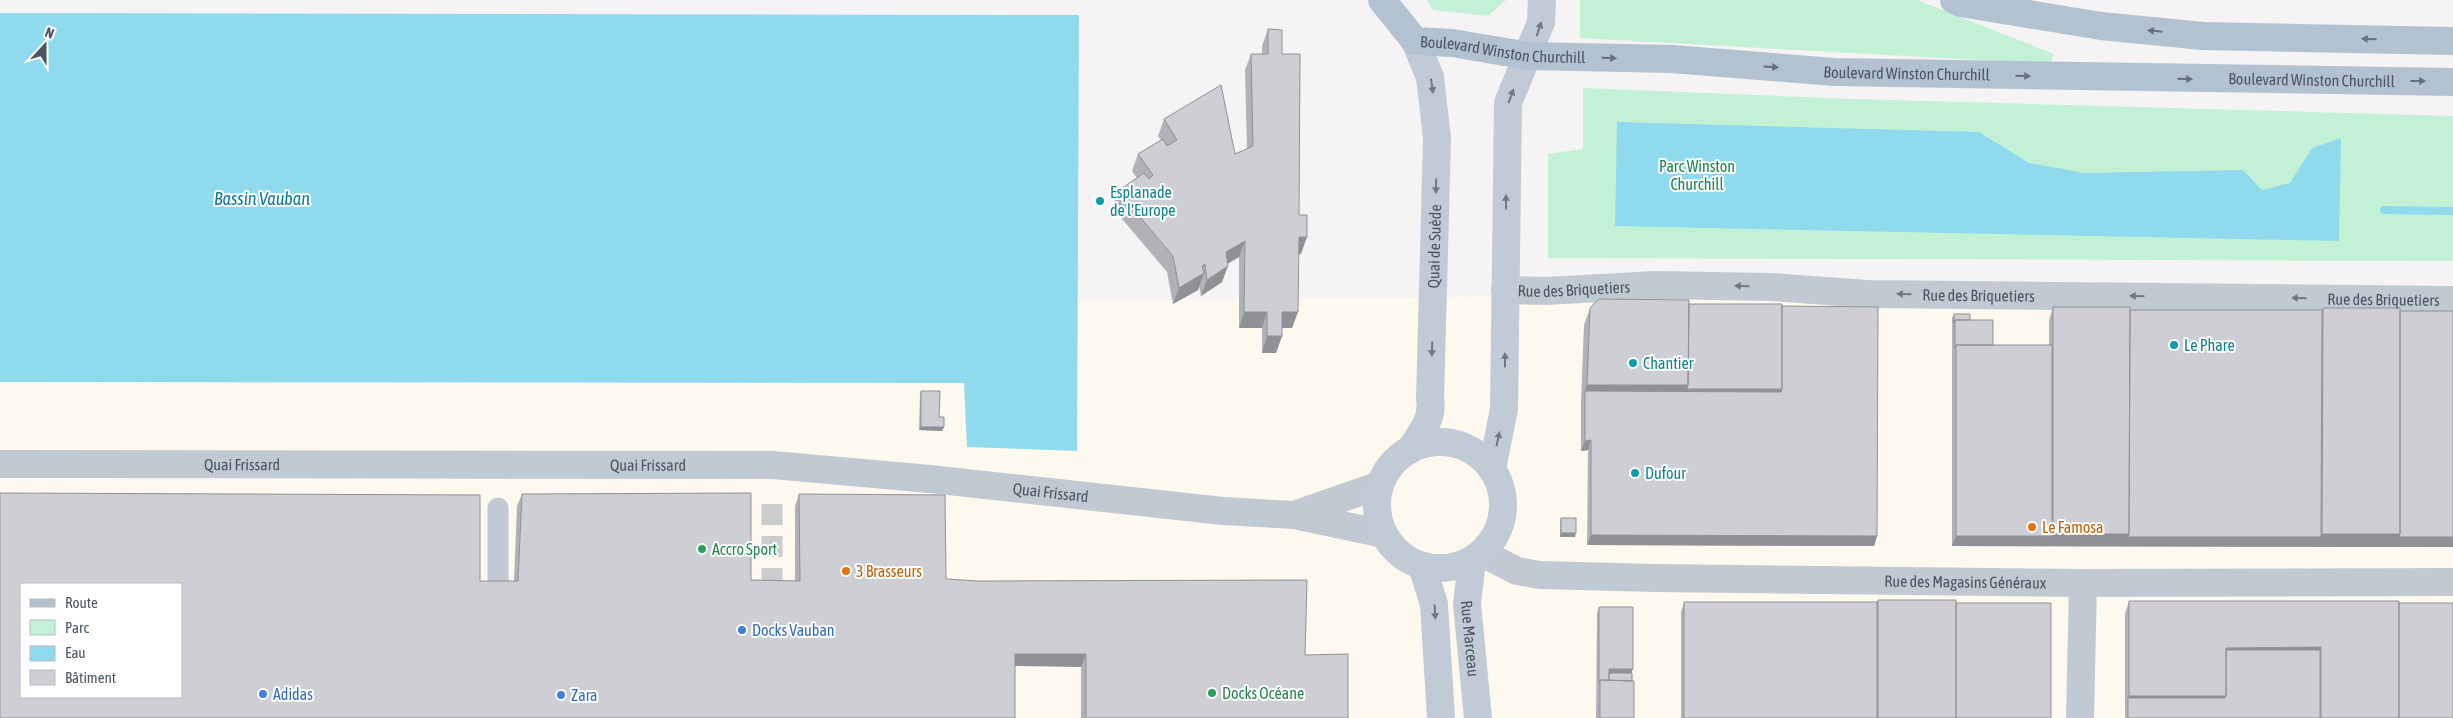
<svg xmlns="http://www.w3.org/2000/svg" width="2453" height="718" viewBox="0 0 2453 718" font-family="'Asap Condensed',sans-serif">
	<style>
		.commercial { fill: #fdf9ef; fill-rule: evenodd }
		.green { fill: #c3f1d5 }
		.water { fill: #90daee }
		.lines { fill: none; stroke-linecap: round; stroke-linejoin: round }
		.stream { stroke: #90daee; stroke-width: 8 }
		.pedestrian-tunnel { stroke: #caccce; stroke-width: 21; stroke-dasharray: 21 11; stroke-linecap: butt }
		.pedestrian { stroke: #c1cad2; stroke-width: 21 }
		.minor { stroke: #c1cad2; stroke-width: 28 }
		.tertiary { stroke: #c1cad2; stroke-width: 28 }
		.secondary { stroke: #c1cbd6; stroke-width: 28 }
		.primary { stroke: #b3c2d1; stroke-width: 28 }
		.wall { fill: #b0b2b7 }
		.shaded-wall { fill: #909195 }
		.building { fill: #cdcfd5; stroke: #909195; fill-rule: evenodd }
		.oneway { fill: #6e7984 }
		.oneway2 { fill: #64717d }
		.oneway3 { fill: #6e7983 }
		.culture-dot { fill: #0f9aa8; stroke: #fff; stroke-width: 2 }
		.food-dot { fill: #e8710a; stroke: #fff; stroke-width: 2 }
		.leisure-dot { fill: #2e9e5b; stroke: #fff; stroke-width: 2 }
		.shop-dot { fill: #3f7fe0; stroke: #fff; stroke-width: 2 }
		.labels { text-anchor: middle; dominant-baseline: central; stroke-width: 4; stroke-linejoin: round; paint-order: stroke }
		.street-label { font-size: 16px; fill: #4a5661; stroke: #fff }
		.park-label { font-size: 16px; fill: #17864f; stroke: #fff }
		.culture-label { font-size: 16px; fill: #0d838f; stroke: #fff; text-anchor: start }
		.food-label { font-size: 16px; fill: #c56008; stroke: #fff; text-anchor: start }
		.leisure-label { font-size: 16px; fill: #27864d; stroke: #fff; text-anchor: start }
		.shop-label { font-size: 16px; fill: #366cbe; stroke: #fff; text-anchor: start }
		.water-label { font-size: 18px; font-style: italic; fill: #0c7c9b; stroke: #fff }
	</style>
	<rect width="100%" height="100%" fill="#f5f3f3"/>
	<path class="commercial" d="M 2453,289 L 2453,718 L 0,718 L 0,340 L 1087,300 ZM 21,584 L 181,584 L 181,697 L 21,697 Z"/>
	<path class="green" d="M 1427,0 L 1506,0 L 1488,16 L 1433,10 Z
		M 1580,0 L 1917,0 L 2054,54 L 2050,64 L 1580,38 Z
		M 1583,88 L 1854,99 L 2453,116 L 2453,261 L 1548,258 L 1548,154 L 1583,149 Z"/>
	<path class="water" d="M 0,13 L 1079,15 L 1077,451 L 967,447 L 964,383 L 0,382 Z
		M 1617,122 L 1979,132 L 2029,163 L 2084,173 L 2243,170 L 2262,190 L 2290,183 L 2312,148 L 2341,138 L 2339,241 L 1615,226 Z"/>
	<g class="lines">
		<path class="stream" d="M 2384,210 L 2453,211"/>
		<path class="pedestrian-tunnel" d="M 772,504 L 772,608"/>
		<path class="pedestrian" d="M 498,508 L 498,593"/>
		<g class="minor">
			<path id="s1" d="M 1505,290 L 1546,291 L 1656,285 L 1771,287 L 1868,294 L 2453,300"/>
			<path id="s2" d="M 1482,553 L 1517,571 L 1540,575 L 1655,578 L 2083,583 L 2453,582"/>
			<path d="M 2080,718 L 2083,583"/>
		</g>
		<g class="tertiary">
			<path id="s3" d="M 0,464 L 773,465 L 930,479 L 1223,511 L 1294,515 L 1384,534"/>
			<path d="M 1294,515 L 1380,485"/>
		</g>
		<g class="secondary">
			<circle cx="1440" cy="505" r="63"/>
			<path id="s4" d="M 1410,450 C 1420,435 1434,418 1430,399 L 1437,138 L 1430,77 L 1415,41"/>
			<path d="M 1492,469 L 1504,409 L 1508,103 L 1541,22 L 1542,0"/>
			<path id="s5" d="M 1472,560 L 1467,604 L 1478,718"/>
			<path d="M 1422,566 L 1434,604 L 1441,718"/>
		</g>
		<g class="primary">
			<path id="s6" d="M 1382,0 L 1415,41 L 1452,43 L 1529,56 L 1672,59 L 1834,72 L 2453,82"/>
			<path d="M 1954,0 L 1961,3 L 2101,26 L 2203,36 L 2453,41"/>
		</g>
	</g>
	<path class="wall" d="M 1268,29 L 1282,54 L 1299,215 L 1301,254 L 1298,254 L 1292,328 L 1282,328 L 1282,336 L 1276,353 L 1262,353 L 1262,328 L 1239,328 L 1239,257 L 1227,264 L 1222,282 L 1201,296 L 1199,285 L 1198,290 L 1173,304 L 1167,272 L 1112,207 L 1118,191 L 1137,178 L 1132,171 L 1138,154 L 1161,140 L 1158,136 L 1164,119 L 1235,154 L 1247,149 L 1245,70 L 1251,54 L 1262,54 L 1262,46 Z
		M 1689,304 L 1782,306 L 1877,536 L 1874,546 L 1587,545 L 1588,450 L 1581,451 L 1581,401 L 1584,325 L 1590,308 Z
		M 2053,307 L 2130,310 L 2322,310 L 2323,308 L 2400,311 L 2453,547 L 1952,546 L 1952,318 L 1954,314 L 1970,320 L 1993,345 L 2049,345 L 2049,320 Z
		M 921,391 L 939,417 L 944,427 L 942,431 L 919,430 L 920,394 Z
		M 522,494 L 751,580 L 795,581 L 795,506 L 799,494 L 946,579 L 1305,655 L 1348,718 L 1081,718 L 1081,667 L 480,581 L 514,581 L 517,506 Z
		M 1561,518 L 1575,537 L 1560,537 L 1560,522 Z
		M 1878,600 L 1956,603 L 2051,718 L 1681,718 L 1681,612 L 1684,602 L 1877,602 Z
		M 2129,601 L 2399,603 L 2453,718 L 2125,718 L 2125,614 Z
		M 1599,607 L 1632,673 L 1634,718 L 1596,718 L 1597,614 Z"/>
	<path class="shaded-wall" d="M 1299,237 L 1307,237 L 1301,254 L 1293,254 Z
		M 1245,241 L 1239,257 L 1220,268 L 1226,252 Z
		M 1205,264 L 1200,275 L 1204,273 L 1198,290 L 1173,304 L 1179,288 L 1202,266 Z
		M 1228,266 L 1222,282 L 1201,296 L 1207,280 Z
		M 1244,312 L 1267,312 L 1262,328 L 1239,328 Z
		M 1282,312 L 1298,312 L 1292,328 L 1276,328 Z
		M 1267,336 L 1282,336 L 1276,353 L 1262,353 Z
		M 1587,385 L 1688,385 L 1782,389 L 1778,402 L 1585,391 L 1581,401 Z
		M 921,427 L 944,427 L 942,431 L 919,430 Z
		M 1591,440 L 1588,450 L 1581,451 L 1585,441 Z
		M 1561,533 L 1576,533 L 1575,537 L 1560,537 Z
		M 2053,534 L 2129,534 L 2321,537 L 2322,534 L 2400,534 L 2453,537 L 2453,547 L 1952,546 L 1956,536 L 2052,536 Z
		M 1591,535 L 1877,536 L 1874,546 L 1587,545 Z
		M 2321,647 L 2317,660 L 2225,660 L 2226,648 Z
		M 1015,654 L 1086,654 L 1081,667 L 1011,666 Z
		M 1609,669 L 1633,669 L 1630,676 L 1607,676 Z
		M 2129,696 L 2226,696 L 2222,708 L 2128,698 Z"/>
	<path class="building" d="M 1268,29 L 1282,30 L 1282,54 L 1300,54 L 1299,215 L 1307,215 L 1307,237 L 1299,237 L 1298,312 L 1282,312 L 1282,336 L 1267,336 L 1267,312 L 1244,312 L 1245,241 L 1226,252 L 1228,266 L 1207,280 L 1205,264 L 1202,266 L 1204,273 L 1179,288 L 1173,256 L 1118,191 L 1144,173 L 1149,179 L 1153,175 L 1138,154 L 1163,139 L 1167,146 L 1177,140 L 1164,119 L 1221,85 L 1235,154 L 1253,146 L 1251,54 L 1268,54 Z
		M 1599,299 L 1689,300 L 1688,385 L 1587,385 L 1590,308 Z
		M 1689,304 L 1782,304 L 1782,389 L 1687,389 L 1688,385 Z
		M 1782,306 L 1878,307 L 1877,536 L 1591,535 L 1591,440 L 1585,441 L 1585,391 L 1781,392 L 1782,389 Z
		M 2053,307 L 2130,307 L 2129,534 L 2053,534 Z
		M 2323,308 L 2400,308 L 2400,534 L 2322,534 Z
		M 2130,310 L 2322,310 L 2321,537 L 2128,537 L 2129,534 Z
		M 2400,311 L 2453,311 L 2453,537 L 2399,537 L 2400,534 Z
		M 1954,314 L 1970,314 L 1970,320 L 1955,320 L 1954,323 Z
		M 1955,320 L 1993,320 L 1993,345 L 1956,345 L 1955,348 Z
		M 1956,345 L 2052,345 L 2052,536 L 1956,536 Z
		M 921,391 L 940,391 L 939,417 L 944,417 L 944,427 L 921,427 Z
		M 0,493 L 480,495 L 480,581 L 518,581 L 522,494 L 751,493 L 751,580 L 800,581 L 799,494 L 945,495 L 946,579 L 978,581 L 1307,580 L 1305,655 L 1348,654 L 1348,718 L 1086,718 L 1086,654 L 1015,654 L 1015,718 L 0,718 ZM 21,584 L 181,584 L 181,697 L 21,697 Z
		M 1561,518 L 1576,518 L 1576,533 L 1561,533 Z
		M 1878,600 L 1956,600 L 1956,718 L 1878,718 Z
		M 2129,601 L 2399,601 L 2399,718 L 2321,718 L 2321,647 L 2226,648 L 2226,696 L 2129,696 Z
		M 1684,602 L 1877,602 L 1877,718 L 1684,718 Z
		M 1956,603 L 2051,603 L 2051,718 L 1956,718 Z
		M 2399,603 L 2453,603 L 2453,718 L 2399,718 Z
		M 1599,607 L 1633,607 L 1633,669 L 1609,669 L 1609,680 L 1600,680 L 1599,683 Z
		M 2226,650 L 2320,650 L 2320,718 L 2128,718 L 2128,698 L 2225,698 L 2226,696 Z
		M 1609,673 L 1632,673 L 1632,681 L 1609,680 Z
		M 1600,680 L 1634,681 L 1634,718 L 1600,718 Z"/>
	<defs><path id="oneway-solid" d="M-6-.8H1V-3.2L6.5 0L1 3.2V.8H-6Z" transform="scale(1.25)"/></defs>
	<g class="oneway">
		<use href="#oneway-solid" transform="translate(1539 29) rotate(-72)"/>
		<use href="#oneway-solid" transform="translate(1432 86) rotate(82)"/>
		<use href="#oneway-solid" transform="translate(1511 96) rotate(-70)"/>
		<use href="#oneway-solid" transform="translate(1436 186) rotate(92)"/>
		<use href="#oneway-solid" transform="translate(1506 202) rotate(-90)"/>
		<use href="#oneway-solid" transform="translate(1432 349) rotate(92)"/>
		<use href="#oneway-solid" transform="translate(1505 360) rotate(-90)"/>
		<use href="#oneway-solid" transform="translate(1498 439) rotate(-78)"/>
		<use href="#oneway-solid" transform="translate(1435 612) rotate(87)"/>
	</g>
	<g class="oneway2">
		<use href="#oneway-solid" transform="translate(2155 31) rotate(-174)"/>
		<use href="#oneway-solid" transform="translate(2369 39) rotate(-179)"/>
		<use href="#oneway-solid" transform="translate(1609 58) rotate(1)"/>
		<use href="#oneway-solid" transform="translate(1771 67) rotate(4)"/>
		<use href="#oneway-solid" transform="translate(2023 76) rotate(1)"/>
		<use href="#oneway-solid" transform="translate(2185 79) rotate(1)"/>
		<use href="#oneway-solid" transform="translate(2418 81)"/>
	</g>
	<g class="oneway3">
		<use href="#oneway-solid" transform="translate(1742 286) rotate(-179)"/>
		<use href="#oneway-solid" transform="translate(1904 294) rotate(-179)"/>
		<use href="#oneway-solid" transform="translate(2137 296) rotate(-179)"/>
		<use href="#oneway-solid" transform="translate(2299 298) rotate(-179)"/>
	</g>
	<g class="culture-dot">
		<circle cx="1100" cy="201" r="5"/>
		<circle cx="2174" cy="345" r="5"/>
		<circle cx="1633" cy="363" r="5"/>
		<circle cx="1635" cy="473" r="5"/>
	</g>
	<g class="food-dot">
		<circle cx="2032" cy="527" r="5"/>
		<circle cx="846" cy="571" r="5"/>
	</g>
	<g class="leisure-dot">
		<circle cx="702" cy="549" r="5"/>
		<circle cx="1212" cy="693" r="5"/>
	</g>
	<g class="shop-dot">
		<circle cx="742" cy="630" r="5"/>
		<circle cx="263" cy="694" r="5"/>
		<circle cx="561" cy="695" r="5"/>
	</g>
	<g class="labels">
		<g class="street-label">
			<text stroke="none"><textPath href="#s6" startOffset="141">Boulevard Winston Churchill</textPath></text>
			<text stroke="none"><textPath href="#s6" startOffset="546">Boulevard Winston Churchill</textPath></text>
			<text stroke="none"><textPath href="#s6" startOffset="951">Boulevard Winston Churchill</textPath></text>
			<text stroke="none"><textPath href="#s4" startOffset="209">Quai de Suède</textPath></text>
			<text stroke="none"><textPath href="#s1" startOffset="69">Rue des Briquetiers</textPath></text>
			<text stroke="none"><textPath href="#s1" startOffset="474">Rue des Briquetiers</textPath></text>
			<text stroke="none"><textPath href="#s1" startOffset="879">Rue des Briquetiers</textPath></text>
			<text stroke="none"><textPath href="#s3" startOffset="242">Quai Frissard</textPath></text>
			<text stroke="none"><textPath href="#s3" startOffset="648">Quai Frissard</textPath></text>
			<text stroke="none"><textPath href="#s3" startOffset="1052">Quai Frissard</textPath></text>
			<text stroke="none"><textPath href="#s2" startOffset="488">Rue des Magasins Généraux</textPath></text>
			<text stroke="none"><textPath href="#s5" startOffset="79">Rue Marceau</textPath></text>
		</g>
		<g class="park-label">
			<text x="1697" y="166">Parc Winston<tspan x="1697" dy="18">Churchill</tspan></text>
		</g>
		<g class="culture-label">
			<text x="1110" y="192">Esplanade<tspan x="1110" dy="18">de l'Europe</tspan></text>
			<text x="2184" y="345">Le Phare</text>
			<text x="1643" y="363">Chantier</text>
			<text x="1645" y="473">Dufour</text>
		</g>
		<g class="food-label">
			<text x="2042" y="527">Le Famosa</text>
			<text x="856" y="571">3 Brasseurs</text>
		</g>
		<g class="leisure-label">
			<text x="712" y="549">Accro Sport</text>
			<text x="1222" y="693">Docks Océane</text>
		</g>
		<g class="shop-label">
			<text x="752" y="630">Docks Vauban</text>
			<text x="273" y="694">Adidas</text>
			<text x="571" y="695">Zara</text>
		</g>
		<g class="water-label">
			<text x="262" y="198">Bassin Vauban</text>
		</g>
	</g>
	<rect x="20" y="583" width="162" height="115" fill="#ffffff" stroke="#b7bbc0"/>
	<rect x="30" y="599" width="25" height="8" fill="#b3c2d1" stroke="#b7bbc0"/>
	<text x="65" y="608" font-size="15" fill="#4a5661">Route</text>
	<rect x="30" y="620" width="25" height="15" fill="#c3f1d5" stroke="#b7bbc0"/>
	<text x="65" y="633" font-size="15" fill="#4a5661">Parc</text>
	<rect x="30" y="646" width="25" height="15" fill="#90daee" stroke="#b7bbc0"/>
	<text x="65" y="658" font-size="15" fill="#4a5661">Eau</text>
	<rect x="30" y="670" width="25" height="15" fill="#cdcfd5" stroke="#b7bbc0"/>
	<text x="65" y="683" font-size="15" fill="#4a5661">Bâtiment</text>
	<g transform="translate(45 45) rotate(21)" stroke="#ffffff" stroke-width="4" paint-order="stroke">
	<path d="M0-4L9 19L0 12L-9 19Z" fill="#4a5661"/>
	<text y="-8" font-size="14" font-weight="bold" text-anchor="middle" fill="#4a5661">N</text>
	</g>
</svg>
